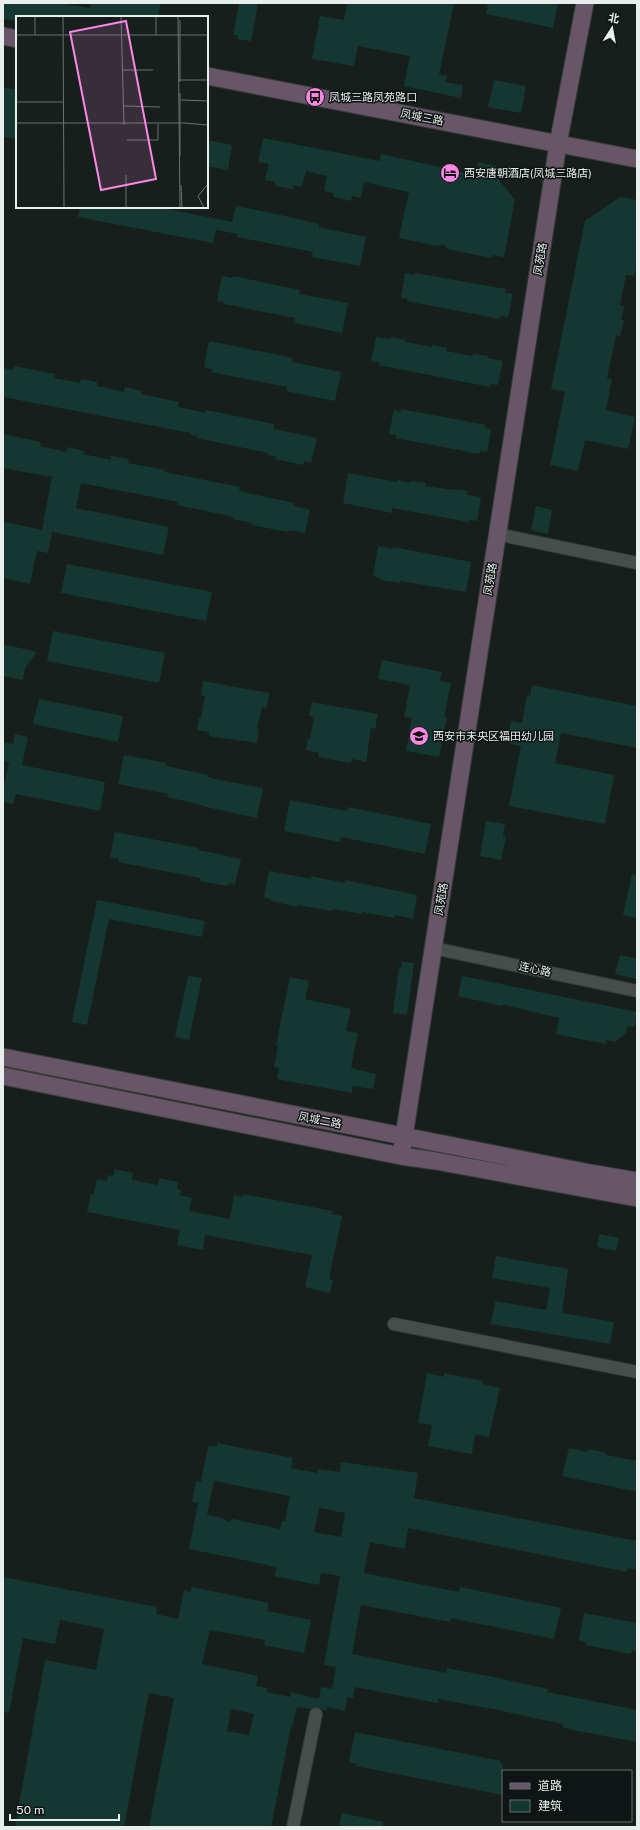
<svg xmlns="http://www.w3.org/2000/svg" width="640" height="1830" viewBox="0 0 640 1830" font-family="'Public Sans','Noto Sans SC',sans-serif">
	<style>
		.building { fill: #143831; fill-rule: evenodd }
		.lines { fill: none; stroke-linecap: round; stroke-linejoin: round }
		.street-casing { stroke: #353b39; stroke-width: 14 }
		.secondary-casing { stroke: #353b39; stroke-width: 19 }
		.street { stroke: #454e4b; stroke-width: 12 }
		.secondary { stroke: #685567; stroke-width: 17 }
		.labels { text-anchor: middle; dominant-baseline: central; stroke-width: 3; stroke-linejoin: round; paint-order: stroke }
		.poi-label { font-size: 11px; fill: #e8eeec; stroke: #0e1514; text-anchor: start }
		.street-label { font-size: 11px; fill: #e8eeec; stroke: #0e1514 }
		.inset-road { fill: none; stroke: #6b7270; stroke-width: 1 }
		.view { fill: #fb87e5; fill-opacity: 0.15; stroke: #fb87e5; stroke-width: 2 }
		.inset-edge { fill: none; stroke: #e8eeec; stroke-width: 2 }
	</style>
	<rect width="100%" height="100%" fill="#171f1d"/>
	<path class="building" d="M 3,3 L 60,3 L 90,8 L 91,3 L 161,3 L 158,17 L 17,17 L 17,21 L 3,19 Z
		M 239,3 L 258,3 L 251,41 L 237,39 L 238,36 L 233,35 Z
		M 347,3 L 454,3 L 439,75 L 447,76 L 445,82 L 463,85 L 461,98 L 404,86 L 410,56 L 358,46 L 354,66 L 312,59 L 320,16 L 344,20 Z
		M 488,3 L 558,3 L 553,28 L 486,14 Z
		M 494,80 L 526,86 L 521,113 L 488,107 Z
		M 3,87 L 17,90 L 17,139 L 3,137 Z
		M 263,138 L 380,161 L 381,154 L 475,175 L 478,162 L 496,166 L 495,175 L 515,200 L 504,257 L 492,255 L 491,258 L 447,249 L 444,244 L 437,246 L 399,238 L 409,192 L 364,182 L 361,198 L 352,196 L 351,201 L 333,197 L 334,193 L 324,191 L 327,176 L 306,171 L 302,187 L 293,185 L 293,189 L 275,186 L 275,182 L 265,180 L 269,164 L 258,162 Z
		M 207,140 L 232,145 L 228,170 L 207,166 Z
		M 620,197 L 637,200 L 637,264 L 634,276 L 626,275 L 620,305 L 624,306 L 621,320 L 624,320 L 620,336 L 616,335 L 607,378 L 612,379 L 606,410 L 635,417 L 628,449 L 585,440 L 578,471 L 550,465 L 565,392 L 551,389 L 585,221 Z
		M 236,206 L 285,216 L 319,224 L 318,227 L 366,237 L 360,266 L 312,257 L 313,252 L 237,237 L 238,234 L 216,230 L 213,243 L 78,217 L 80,207 L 157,207 L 232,222 Z
		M 405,273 L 414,275 L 415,273 L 506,289 L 505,293 L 513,294 L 508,317 L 501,316 L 500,319 L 407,301 L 408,299 L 401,298 Z
		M 222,276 L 232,278 L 233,276 L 300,290 L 299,294 L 348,303 L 342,333 L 294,323 L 295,318 L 224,304 L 224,302 L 217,301 Z
		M 376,337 L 390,339 L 391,337 L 405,340 L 405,342 L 432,347 L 432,345 L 447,348 L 446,351 L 473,356 L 473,354 L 488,356 L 488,358 L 503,361 L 498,385 L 491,384 L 490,387 L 379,365 L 379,362 L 371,361 Z
		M 209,341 L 293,358 L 292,362 L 341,372 L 335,401 L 286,391 L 287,387 L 211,372 L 212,369 L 204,367 Z
		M 14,366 L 55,374 L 54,378 L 80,383 L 81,379 L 97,382 L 97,386 L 124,392 L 125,387 L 142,391 L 141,394 L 179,402 L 178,407 L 206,413 L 206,410 L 274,424 L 274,429 L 317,438 L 311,463 L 304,461 L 303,465 L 275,459 L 276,456 L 268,455 L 268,453 L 197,438 L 197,436 L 190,435 L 191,433 L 3,397 L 3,368 L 13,370 Z
		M 401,409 L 486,425 L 485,428 L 491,429 L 487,452 L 480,451 L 479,454 L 396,438 L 396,435 L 389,434 L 394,410 L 401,412 Z
		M 3,434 L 41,442 L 40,446 L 66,452 L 68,447 L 84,451 L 83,454 L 111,460 L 111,456 L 129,459 L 128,463 L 165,470 L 165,472 L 240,487 L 239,491 L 294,503 L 294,506 L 310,510 L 305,533 L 289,530 L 288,532 L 252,525 L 252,523 L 233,519 L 234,517 L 177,505 L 178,502 L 81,483 L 76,508 L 169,527 L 163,555 L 52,532 L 48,553 L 37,551 L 30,584 L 3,578 L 3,530 L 5,522 L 42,530 L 52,477 L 3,468 Z
		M 348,473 L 397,482 L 397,480 L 411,483 L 411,481 L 426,483 L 425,486 L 453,490 L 453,489 L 468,491 L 467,495 L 481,497 L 477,521 L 469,520 L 469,522 L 392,508 L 392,513 L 343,503 Z
		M 536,506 L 552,510 L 548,534 L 531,530 Z
		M 378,546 L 392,549 L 393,547 L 471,562 L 466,592 L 400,581 L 400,583 L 380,580 L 380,578 L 373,576 Z
		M 67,564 L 212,592 L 206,621 L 61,593 Z
		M 53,631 L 165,653 L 159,683 L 47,661 Z
		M 3,644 L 37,652 L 25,668 L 23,680 L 3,676 Z
		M 382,660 L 442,672 L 440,681 L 451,683 L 444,717 L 447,717 L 439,757 L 406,751 L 412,718 L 404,717 L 410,685 L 378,679 Z
		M 203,681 L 269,693 L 267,708 L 262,707 L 257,729 L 259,729 L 257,743 L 209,736 L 209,732 L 197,730 L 199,718 L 201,718 L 205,696 L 201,695 Z
		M 532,685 L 637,706 L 637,748 L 561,733 L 555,763 L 614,775 L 605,824 L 509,806 L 521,746 L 511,744 L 508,734 L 511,721 L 522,723 L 527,695 L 530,696 Z
		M 39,699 L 123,716 L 118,742 L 33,724 Z
		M 312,702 L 378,714 L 375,729 L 371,728 L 366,762 L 352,759 L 351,763 L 318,757 L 319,753 L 306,750 L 308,738 L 310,739 L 314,717 L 309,716 Z
		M 15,734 L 28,737 L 22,765 L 105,782 L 100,811 L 16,794 L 13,804 L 3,802 L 3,789 L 9,762 L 3,761 L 3,742 L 13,744 Z
		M 124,755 L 166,763 L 166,766 L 208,775 L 208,777 L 215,779 L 263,788 L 257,818 L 202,806 L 202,805 L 167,797 L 168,794 L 118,784 Z
		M 290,800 L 347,811 L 348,807 L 431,824 L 425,854 L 341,837 L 340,842 L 284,831 Z
		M 486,821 L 505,824 L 503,836 L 506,837 L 501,860 L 480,856 Z
		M 115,832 L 199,848 L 198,850 L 241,859 L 235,884 L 229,883 L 228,886 L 200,881 L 201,878 L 118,862 L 119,859 L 110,857 Z
		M 269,871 L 311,879 L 311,876 L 345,883 L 345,880 L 417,895 L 413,919 L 395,915 L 395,918 L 362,912 L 362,914 L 333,909 L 332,911 L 298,905 L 298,907 L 271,901 L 271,899 L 264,898 Z
		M 632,874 L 637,875 L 637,911 L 635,918 L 623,915 Z
		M 97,900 L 205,921 L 202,937 L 109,919 L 87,1025 L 72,1022 Z
		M 620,955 L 637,959 L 637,979 L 615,974 Z
		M 402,962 L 414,963 L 407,1015 L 393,1013 L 399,968 L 401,968 Z
		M 188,976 L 202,978 L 189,1040 L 175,1037 Z
		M 462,976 L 637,1012 L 635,1026 L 627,1027 L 626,1033 L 615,1042 L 606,1040 L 606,1044 L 556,1034 L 559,1018 L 502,1004 L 502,1006 L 458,996 Z
		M 290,977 L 309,981 L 305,999 L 351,1009 L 346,1031 L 358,1033 L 351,1068 L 376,1074 L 373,1089 L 353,1086 L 352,1093 L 277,1079 L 279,1068 L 274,1067 L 278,1046 L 276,1045 Z
		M 115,1169 L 133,1173 L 132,1180 L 158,1185 L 159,1178 L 178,1182 L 177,1189 L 181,1190 L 180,1195 L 192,1198 L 189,1211 L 230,1219 L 234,1195 L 243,1197 L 243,1194 L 333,1211 L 332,1214 L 342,1216 L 329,1279 L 333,1280 L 330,1293 L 305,1287 L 312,1255 L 205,1235 L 203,1250 L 177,1245 L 180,1230 L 87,1212 L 91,1194 L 94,1194 L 97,1179 L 107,1181 L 108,1175 L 113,1176 Z
		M 599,1234 L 619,1238 L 616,1251 L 597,1247 Z
		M 496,1256 L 568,1269 L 562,1313 L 614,1322 L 610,1344 L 491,1324 L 495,1301 L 546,1310 L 550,1288 L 492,1278 Z
		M 427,1373 L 444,1377 L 444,1373 L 463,1377 L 483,1381 L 482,1384 L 500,1388 L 489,1437 L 475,1434 L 472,1454 L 428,1446 L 432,1425 L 418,1423 Z
		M 217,1443 L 293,1458 L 291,1468 L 318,1473 L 318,1469 L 340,1472 L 341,1462 L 418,1473 L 414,1498 L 637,1541 L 637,1570 L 627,1568 L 627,1572 L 408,1528 L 405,1549 L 370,1542 L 364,1573 L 459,1592 L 460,1587 L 561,1608 L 554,1639 L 451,1618 L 450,1622 L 361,1605 L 352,1654 L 446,1673 L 447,1668 L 498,1678 L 548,1689 L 547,1692 L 637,1710 L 637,1742 L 578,1731 L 562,1727 L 563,1724 L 498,1710 L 438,1699 L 438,1703 L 355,1687 L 353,1698 L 347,1697 L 345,1711 L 327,1707 L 326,1711 L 317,1707 L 311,1709 L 297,1707 L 292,1727 L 291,1726 L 271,1827 L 149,1827 L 174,1698 L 149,1693 L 124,1827 L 15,1827 L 45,1660 L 96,1670 L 104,1629 L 60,1620 L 55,1644 L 23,1638 L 9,1713 L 3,1712 L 3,1577 L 157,1607 L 156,1614 L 178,1619 L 184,1590 L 190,1592 L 192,1587 L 269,1603 L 267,1611 L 311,1620 L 304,1653 L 264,1645 L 265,1640 L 210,1630 L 202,1664 L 258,1676 L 256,1686 L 267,1688 L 267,1692 L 290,1697 L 291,1692 L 319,1699 L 321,1687 L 332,1689 L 336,1667 L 324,1665 L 340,1576 L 321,1573 L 319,1585 L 274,1576 L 277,1568 L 268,1565 L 189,1549 L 198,1503 L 192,1502 L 196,1481 L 201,1482 L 208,1446 L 217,1447 ZM 214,1481 L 290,1496 L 285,1521 L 282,1521 L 280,1529 L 233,1519 L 229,1522 L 220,1517 L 207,1515 ZM 319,1508 L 345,1513 L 341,1537 L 314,1532 ZM 231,1709 L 254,1714 L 249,1735 L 227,1731 Z
		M 569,1448 L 587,1452 L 588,1449 L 607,1453 L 606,1455 L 637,1461 L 637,1492 L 562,1476 Z
		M 584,1613 L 637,1623 L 637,1651 L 632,1650 L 631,1654 L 586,1645 L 586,1642 L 579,1640 Z
		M 355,1732 L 501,1761 L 500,1763 L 503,1764 L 503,1795 L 356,1766 L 357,1764 L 349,1762 Z
		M 342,1813 L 383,1822 L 383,1827 L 339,1827 Z"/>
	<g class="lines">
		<defs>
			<path id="street" d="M 497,534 L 637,563
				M 433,948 L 637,991
				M 394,1324 L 637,1372
				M 293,1827 L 316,1714"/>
			<path id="secondary" d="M 3,36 L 17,39
				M 207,76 L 637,159
				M 3,1057 L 590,1173 L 637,1181
				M 3,1076 L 401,1156 L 436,1161 L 637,1198
				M 401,1156 L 558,144 L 585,3"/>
		</defs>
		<use href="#street" class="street-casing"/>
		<use href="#secondary" class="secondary-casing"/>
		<use href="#street" class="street"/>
		<use href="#secondary" class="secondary"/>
	</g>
	<defs>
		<symbol id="bus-disc" viewBox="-11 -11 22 22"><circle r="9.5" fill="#fb87e5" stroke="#0e1514"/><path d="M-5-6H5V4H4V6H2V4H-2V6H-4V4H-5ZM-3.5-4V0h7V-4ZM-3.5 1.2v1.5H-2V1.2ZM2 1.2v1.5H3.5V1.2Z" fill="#111"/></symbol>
		<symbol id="hotel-disc" viewBox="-11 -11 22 22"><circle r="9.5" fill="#fb87e5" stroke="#0e1514"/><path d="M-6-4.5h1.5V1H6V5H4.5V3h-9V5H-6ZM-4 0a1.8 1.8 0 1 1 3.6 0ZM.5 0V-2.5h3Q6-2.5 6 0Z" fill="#111"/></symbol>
		<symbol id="school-disc" viewBox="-11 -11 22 22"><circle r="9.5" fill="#fb87e5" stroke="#0e1514"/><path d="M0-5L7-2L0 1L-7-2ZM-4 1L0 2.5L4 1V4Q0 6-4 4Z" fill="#111"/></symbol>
	</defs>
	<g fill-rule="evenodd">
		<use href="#bus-disc" x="304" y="86" width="22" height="22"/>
		<use href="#hotel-disc" x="439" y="162" width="22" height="22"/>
		<use href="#school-disc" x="408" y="725" width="22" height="22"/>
	</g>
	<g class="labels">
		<g class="poi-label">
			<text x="329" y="97">凤城三路凤苑路口</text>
			<text x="464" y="173">西安唐朝酒店(凤城三路店)</text>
			<text x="433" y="736">西安市未央区福田幼儿园</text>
		</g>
		<g class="street-label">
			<text transform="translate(422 117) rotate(11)">凤城三路</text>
			<text transform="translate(540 259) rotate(-81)">凤苑路</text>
			<text transform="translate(490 579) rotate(-81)">凤苑路</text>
			<text transform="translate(441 899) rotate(-81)">凤苑路</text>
			<text transform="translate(535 969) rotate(12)">连心路</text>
			<text transform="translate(320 1120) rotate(11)">凤城二路</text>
		</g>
	</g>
	<g transform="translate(16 16)">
		<rect width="192" height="192" fill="#171f1d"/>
		<path class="inset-road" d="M 47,0 L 48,192M 105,0 L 108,109M 162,0 L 164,192M 0,19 L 192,19M 19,19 L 19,0M 140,19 L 140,0M 106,54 L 137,54M 163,64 L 192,64M 164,66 L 164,4M 164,77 L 164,140M 165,84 L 192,85M 0,86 L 47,86M 108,90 L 144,91M 0,107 L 169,107 L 192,109M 111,124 L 142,124 L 142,108M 165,169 L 166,192M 110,192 L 110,159M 188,192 L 182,180 L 192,168"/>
		<path class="view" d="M 110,5 L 140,163 L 85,174 L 54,16 Z"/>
		<rect width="192" height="192" class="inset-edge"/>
	</g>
	<rect width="640" height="1830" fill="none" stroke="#e8eeec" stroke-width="8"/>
	<rect x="502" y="1770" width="130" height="52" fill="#0e1514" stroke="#656c6a"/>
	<rect x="510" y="1783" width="20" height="6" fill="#685567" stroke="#656c6a"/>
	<text x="538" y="1790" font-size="12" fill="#e8eeec">道路</text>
	<rect x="510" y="1800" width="20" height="12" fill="#143831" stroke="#656c6a"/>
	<text x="538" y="1810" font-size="12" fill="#e8eeec">建筑</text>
	<g transform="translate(612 28) rotate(11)" stroke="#0e1514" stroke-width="3" paint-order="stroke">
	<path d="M0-3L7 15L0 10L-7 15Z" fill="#e8eeec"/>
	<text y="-6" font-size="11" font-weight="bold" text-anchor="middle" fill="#e8eeec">北</text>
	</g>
	<path d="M10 1814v6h109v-6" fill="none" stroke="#e8eeec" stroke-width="2"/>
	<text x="16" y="1814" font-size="12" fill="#e8eeec" stroke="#0e1514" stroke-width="3" paint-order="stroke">50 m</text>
</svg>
